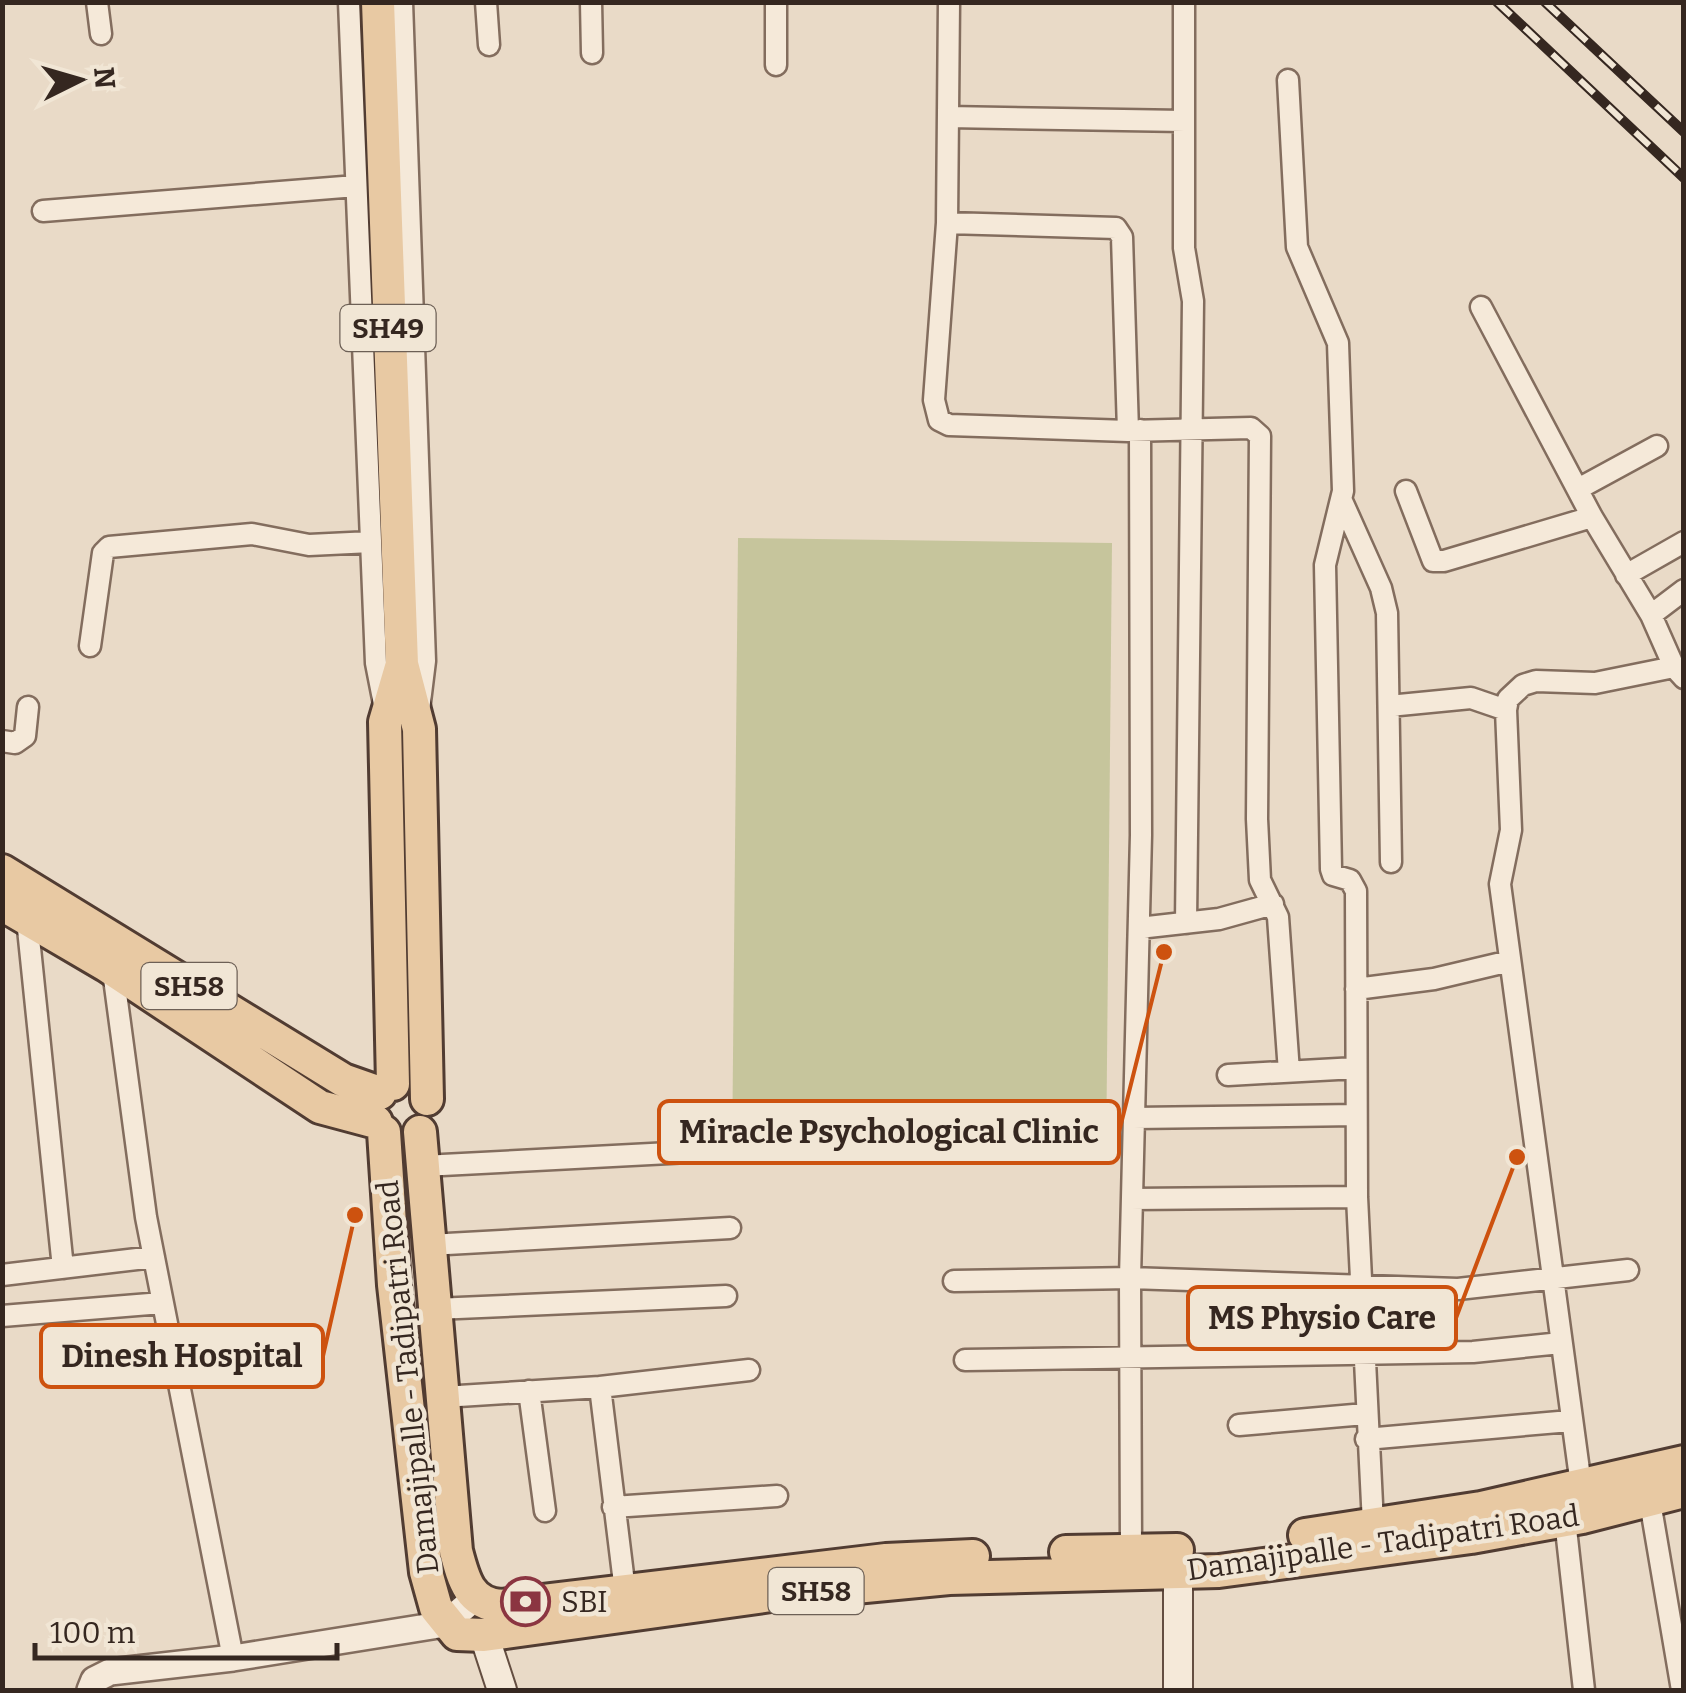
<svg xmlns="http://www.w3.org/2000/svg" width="1686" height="1693" viewBox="0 0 1686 1693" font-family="Bitter,serif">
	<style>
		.grass { fill: #c6c59c }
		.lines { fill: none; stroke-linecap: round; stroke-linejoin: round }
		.minor-casing { stroke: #836d5e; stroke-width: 25 }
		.tertiary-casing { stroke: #836d5e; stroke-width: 30 }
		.secondary-casing { stroke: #644e41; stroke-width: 32 }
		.primary-casing { stroke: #513c32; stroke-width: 38 }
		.minor { stroke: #f5e9d9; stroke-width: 20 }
		.tertiary { stroke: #f5e9d9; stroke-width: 25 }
		.secondary { stroke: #f5e9d9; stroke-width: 28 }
		.primary { stroke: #e8c9a3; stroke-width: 32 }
		.rail-casing { stroke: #352720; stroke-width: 10 }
		.rail { stroke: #f1e6d5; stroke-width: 6; stroke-dasharray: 19; stroke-linecap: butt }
		.labels { text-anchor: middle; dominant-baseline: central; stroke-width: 9; stroke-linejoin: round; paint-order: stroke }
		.shield { fill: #f1e6d5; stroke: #6d6056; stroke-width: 2.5 }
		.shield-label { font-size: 28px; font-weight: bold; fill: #352720 }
		.street-label { font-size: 30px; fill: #352720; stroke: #f1e6d5 }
		.poi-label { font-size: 30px; fill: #352720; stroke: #f1e6d5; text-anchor: start }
		.leader { fill: none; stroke: #cd520f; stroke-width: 4 }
		.callout-dot { fill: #cd520f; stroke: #f1e6d5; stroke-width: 4 }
		.callout { fill: #f1e6d5; stroke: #cd520f; stroke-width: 4 }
		.callout-label { font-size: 32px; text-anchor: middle; font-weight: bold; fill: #352720 }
	</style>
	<rect width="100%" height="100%" fill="#e9dac7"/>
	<path class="grass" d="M 738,538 L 1112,543 L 1106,1165 L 732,1160 Z"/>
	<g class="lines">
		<defs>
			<path id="minor" d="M 97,2 L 101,34
				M 349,2 L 376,663 L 385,709
				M 402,2 L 425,661 L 419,710
				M 486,2 L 489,45
				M 591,2 L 592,53
				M 776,2 L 776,65
				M 949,2 L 947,223 L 934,400 L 939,420 L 949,425 L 1128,431 L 1251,428 L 1260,436 L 1257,819 L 1260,880 L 1278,917 L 1289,1072
				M 1184,2 L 1184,248 L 1193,301 L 1186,923
				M 1288,80 L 1297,247 L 1338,343 L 1343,491 L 1325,565 L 1331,869 L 1333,875 L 1350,880 L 1356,891 L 1357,1197 L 1373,1524
				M 948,117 L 1184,121
				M 43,211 L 356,186
				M 947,223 L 1116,228 L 1122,237 L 1128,431
				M 1481,307 L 1592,517 L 1651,615 L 1674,667
				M 1578,489 L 1657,446
				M 1406,491 L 1433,561 L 1444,561 L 1592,517
				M 1342,501 L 1381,588 L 1387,613 L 1391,862
				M 1626,575 L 1684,542
				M 1651,615 L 1684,590
				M 90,646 L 103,553 L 109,547 L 252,534 L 309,545 L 371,542
				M 1389,706 L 1471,698 L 1506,710
				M 2,741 L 15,743 L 25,736 L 28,707
				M 27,919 L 63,1268
				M 1139,928 L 1219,919 L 1273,904
				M 113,971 L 146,1217 L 233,1658
				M 1356,989 L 1434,979 L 1510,961
				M 1228,1075 L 1356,1068
				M 1134,1118 L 1356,1115
				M 423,1166 L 746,1149
				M 1132,1199 L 1357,1197
				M 429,1245 L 730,1228
				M 2,1275 L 154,1257
				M 954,1281 L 1130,1278 L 1458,1289 L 1628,1270
				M 435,1309 L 726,1296
				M 2,1316 L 162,1303
				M 965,1360 L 1473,1352 L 1561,1343
				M 600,1387 L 625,1591
				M 529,1391 L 545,1511
				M 443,1397 L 600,1387 L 749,1370
				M 1239,1425 L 1365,1414
				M 1366,1439 L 1570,1421
				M 1581,1485 L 1500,884 L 1511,830 L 1506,710 L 1508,699 L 1523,685 L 1536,681 L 1595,683 L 1674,667 L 1684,678
				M 1648,1490 L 1682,1690
				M 613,1507 L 777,1496
				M 1565,1520 L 1584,1690
				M 1131,1550 L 1130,1278 L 1141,835 L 1140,430"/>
			<path id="tertiary" d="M 90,1690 L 94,1680 L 110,1672 L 233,1658 L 445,1624 L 475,1598"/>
			<path id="secondary" d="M 484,1635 L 502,1690
				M 1178,1690 L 1178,1572"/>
			<path id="primary" d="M 378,2 L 402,664 L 419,729 L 427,1099
				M 2,871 L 343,1080 L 380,1093
				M 2,904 L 106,965 L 320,1107 L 376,1122
				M 393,1084 L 385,722 L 402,664
				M 384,1132 L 394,1285 L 426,1572 L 436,1608 L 457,1634 L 484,1635 L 771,1595 L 949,1578 L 1219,1571 L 1471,1537 L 1582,1517 L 1684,1491
				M 420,1132 L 456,1551 C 463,1578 469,1604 501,1606 L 886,1560 L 973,1556
				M 1305,1535 L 1481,1508 L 1684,1462
				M 1066,1552 L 1177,1550"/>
		</defs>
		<use href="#minor" class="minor-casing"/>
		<use href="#tertiary" class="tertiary-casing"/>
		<use href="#secondary" class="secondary-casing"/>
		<use href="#primary" class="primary-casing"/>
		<use href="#minor" class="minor"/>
		<use href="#tertiary" class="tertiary"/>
		<use href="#secondary" class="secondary"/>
		<use href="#primary" class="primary"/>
		<defs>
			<path id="rail" d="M 1497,2 L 1684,178
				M 1545,2 L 1684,132"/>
		</defs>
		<use href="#rail" class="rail-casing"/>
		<use href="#rail" class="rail"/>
	</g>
	<defs>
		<symbol id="bank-ring" viewBox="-11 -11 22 22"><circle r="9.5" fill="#f1e6d5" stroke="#8b3541" stroke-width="1.5"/><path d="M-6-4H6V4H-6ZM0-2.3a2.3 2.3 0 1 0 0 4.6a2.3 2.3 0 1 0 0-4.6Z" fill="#8b3541"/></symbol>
	</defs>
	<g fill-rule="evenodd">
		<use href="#bank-ring" x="498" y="1574" width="55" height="55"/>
	</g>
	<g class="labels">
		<g class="shield">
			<rect x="340.5" y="305" width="95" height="46" rx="8"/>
			<rect x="141.5" y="963" width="95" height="46" rx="8"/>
			<rect x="768.5" y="1568" width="95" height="46" rx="8"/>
		</g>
		<g class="shield-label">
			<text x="388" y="328">SH49</text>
			<text x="189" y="986">SH58</text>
			<text x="816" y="1591">SH58</text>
		</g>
		<g class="street-label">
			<text transform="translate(408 1377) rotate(-96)">Damajipalle - Tadipatri Road</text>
			<text transform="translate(1383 1543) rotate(-8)">Damajipalle - Tadipatri Road</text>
		</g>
		<g class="poi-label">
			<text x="561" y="1602">SBI</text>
		</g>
	</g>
	<path class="leader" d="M1164 952L1119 1132M1517 1157L1456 1318M355 1215L323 1356"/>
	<g class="callout-dot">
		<circle cx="1164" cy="952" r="10"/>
		<circle cx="1517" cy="1157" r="10"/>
		<circle cx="355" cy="1215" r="10"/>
	</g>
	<g class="callout">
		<rect x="659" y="1101" width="460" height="62" rx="10"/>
		<rect x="1188" y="1287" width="268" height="62" rx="10"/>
		<rect x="41" y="1325" width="282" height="62" rx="10"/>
	</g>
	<g class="callout-label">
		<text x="889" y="1143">Miracle Psychological Clinic</text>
		<text x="1322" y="1329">MS Physio Care</text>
		<text x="182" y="1367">Dinesh Hospital</text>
	</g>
	<rect width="1686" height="1693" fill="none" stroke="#352720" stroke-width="10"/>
	<g transform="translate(80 80) rotate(85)" stroke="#f1e6d5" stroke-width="8" paint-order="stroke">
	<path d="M0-8L18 38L0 25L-18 38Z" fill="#352720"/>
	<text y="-15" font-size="28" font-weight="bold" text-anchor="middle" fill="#352720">N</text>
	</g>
	<path d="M35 1643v15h302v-15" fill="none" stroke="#352720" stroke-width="5"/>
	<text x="50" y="1643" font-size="30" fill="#352720" stroke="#f1e6d5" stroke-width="8" paint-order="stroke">100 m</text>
</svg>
